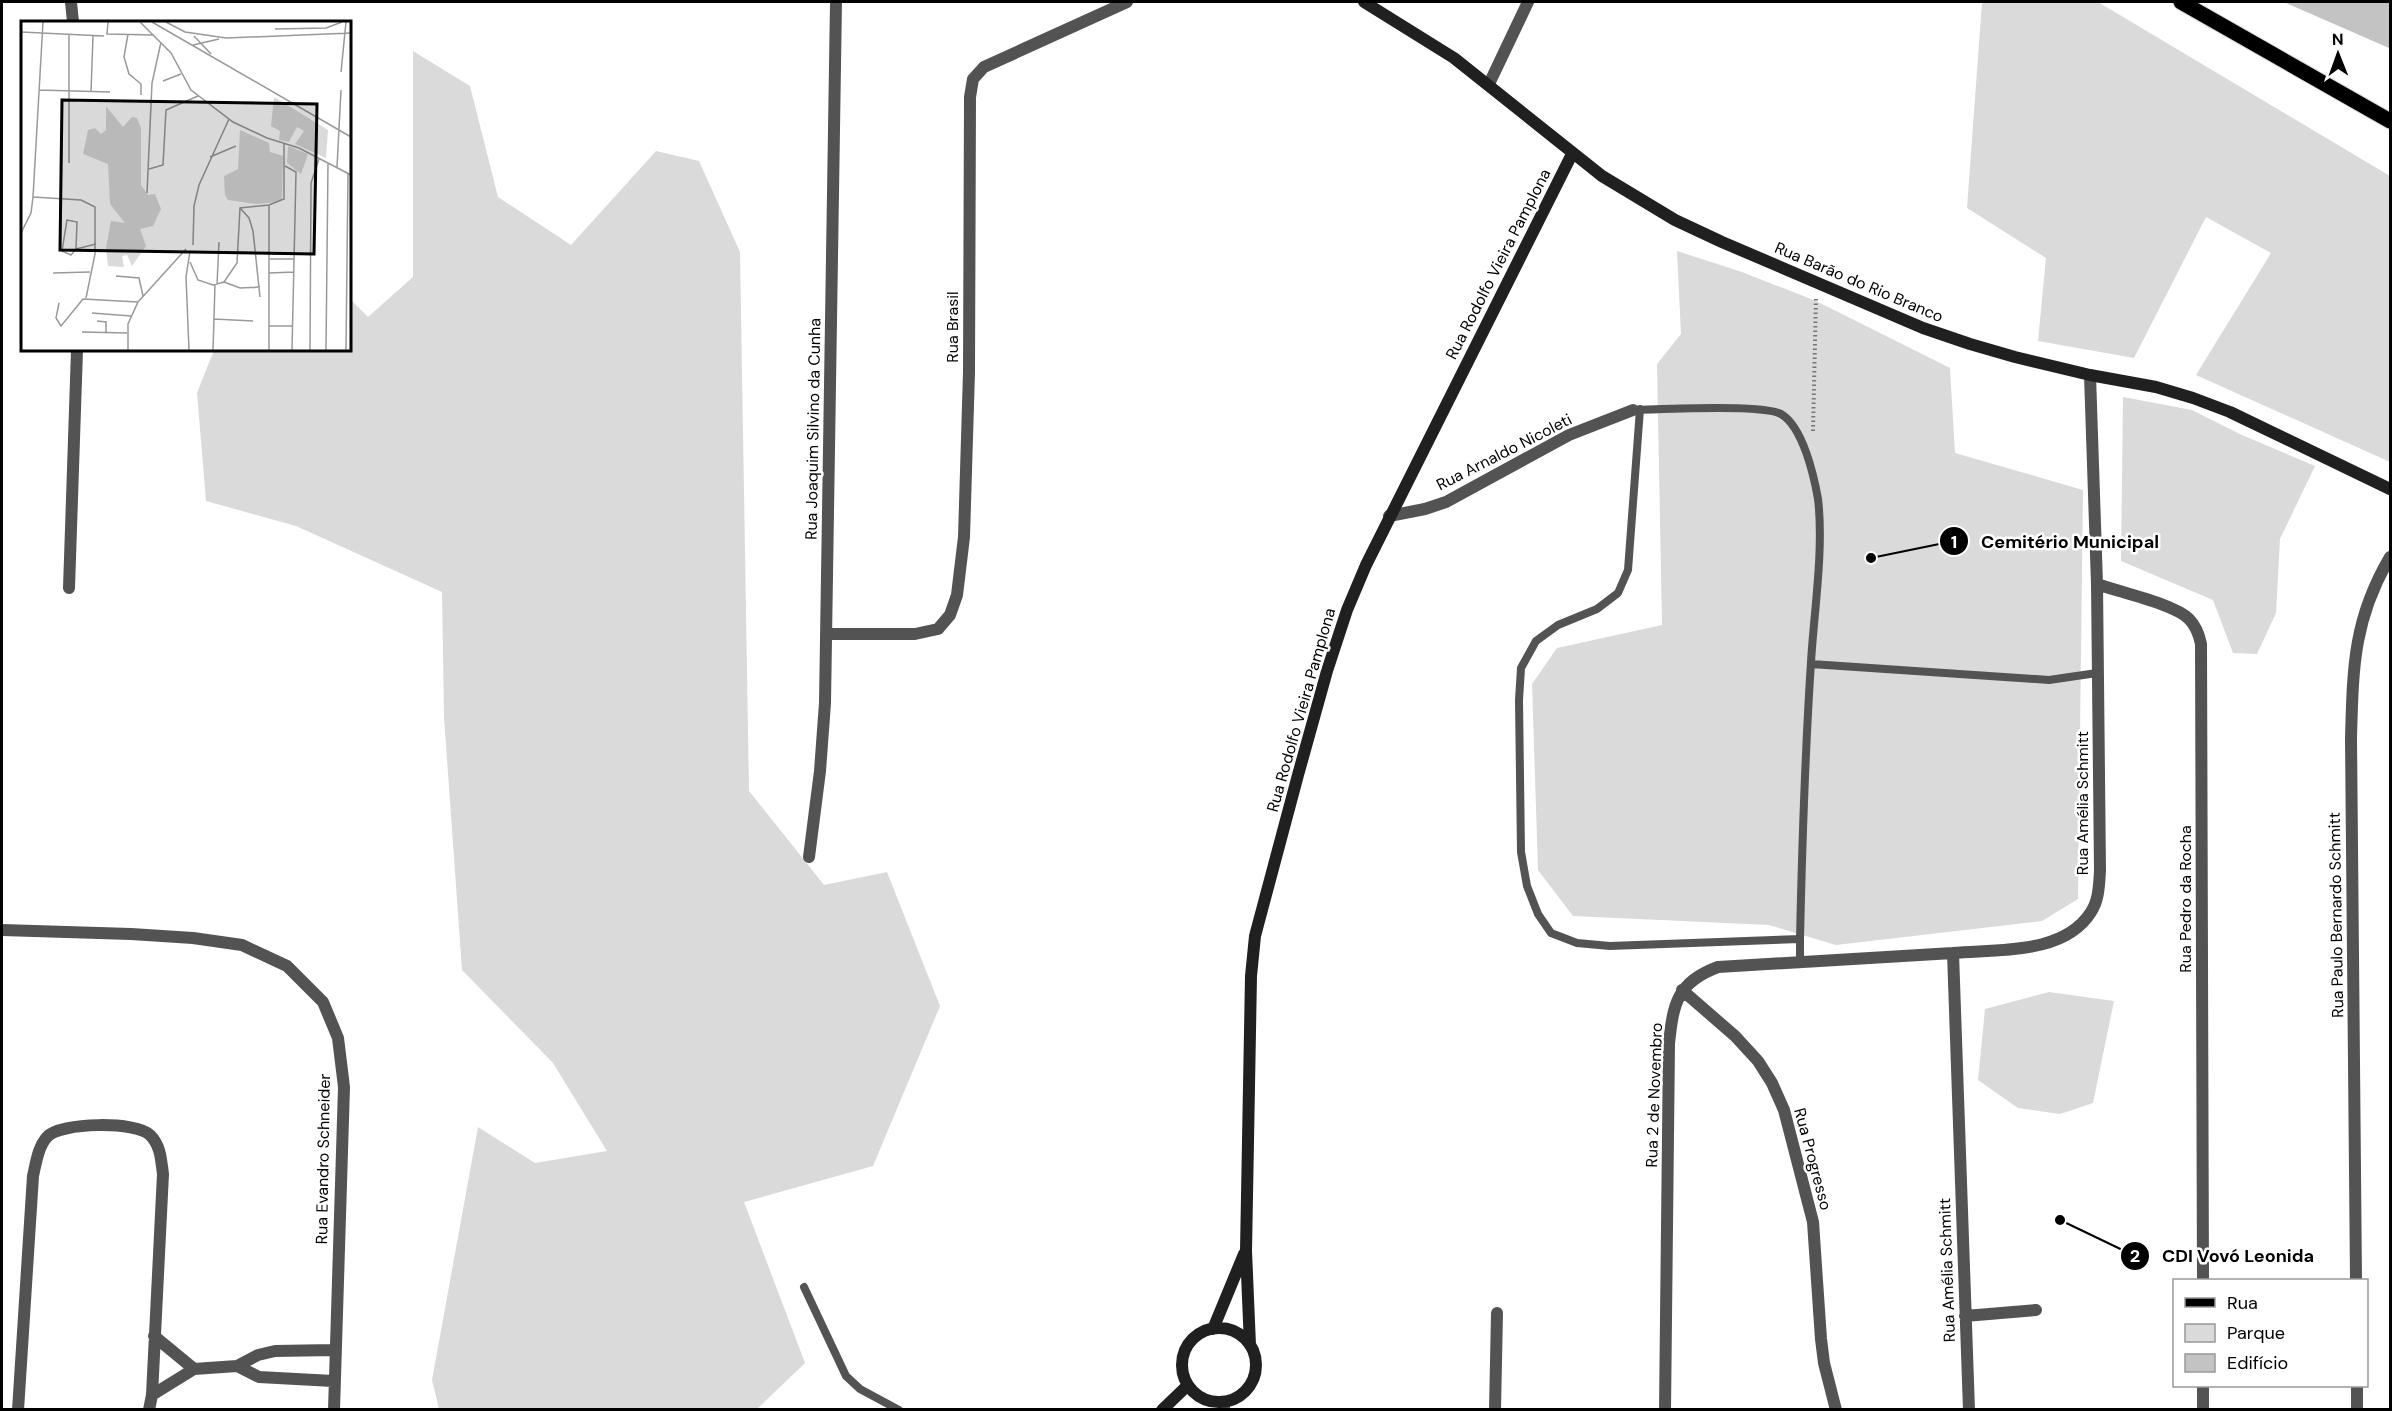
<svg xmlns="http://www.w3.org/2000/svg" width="2392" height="1411" viewBox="0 0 2392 1411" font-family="'DM Sans',sans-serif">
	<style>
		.green { fill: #dadada }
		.building { fill: #c3c3c3 }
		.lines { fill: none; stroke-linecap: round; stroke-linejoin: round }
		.primary-casing { stroke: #dbdbdb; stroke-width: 17 }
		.path { stroke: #757575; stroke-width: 4; stroke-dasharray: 1.5 3; stroke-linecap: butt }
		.lane { stroke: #535353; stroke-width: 8 }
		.street { stroke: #535353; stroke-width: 12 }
		.secondary { stroke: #202020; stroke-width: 12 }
		.primary { stroke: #000; stroke-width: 15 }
		.labels { text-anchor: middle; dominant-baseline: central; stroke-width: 5; stroke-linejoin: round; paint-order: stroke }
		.street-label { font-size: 16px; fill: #000; stroke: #fff }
		.inset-road { fill: none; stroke: #999; stroke-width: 1.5 }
		.view { fill: #000; fill-opacity: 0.15; stroke: #000; stroke-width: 3 }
		.inset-edge { fill: none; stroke: #000; stroke-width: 3 }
		.leader { fill: none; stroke: #000; stroke-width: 2 }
		.callout-dot { fill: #000; stroke: #fff; stroke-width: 2 }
		.mark-label { font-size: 18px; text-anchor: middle; font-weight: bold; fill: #fff }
		.callout-label { font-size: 18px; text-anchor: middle; font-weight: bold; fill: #000; stroke: #fff; stroke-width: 5; stroke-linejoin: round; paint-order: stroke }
	</style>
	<rect width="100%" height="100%" fill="#fff"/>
	<path class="green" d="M 1982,2 L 2098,2 L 2390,176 L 2390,462 L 2196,375 L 2271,253 L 2206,217 L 2134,358 L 2038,341 L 2046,258 L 1967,208 Z
		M 413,51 L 470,86 L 498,197 L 571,245 L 656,151 L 699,161 L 740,252 L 749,791 L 824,885 L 887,872 L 940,1006 L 873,1166 L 744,1202 L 805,1363 L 757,1409 L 439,1409 L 432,1380 L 478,1127 L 535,1163 L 607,1151 L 553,1063 L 462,970 L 444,717 L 442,592 L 296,526 L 206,501 L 197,393 L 214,350 L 350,350 L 350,299 L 368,317 L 413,277 Z
		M 1677,251 L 1742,272 L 1816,301 L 1950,368 L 1955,453 L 2083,490 L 2078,899 L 2042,921 L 1836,945 L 1769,925 L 1573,916 L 1538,870 L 1532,684 L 1557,648 L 1662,625 L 1657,364 L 1681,334 Z
		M 2123,397 L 2192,410 L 2242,435 L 2315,466 L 2280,539 L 2276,613 L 2257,654 L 2233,653 L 2213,600 L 2121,561 Z
		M 2049,992 L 2114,1001 L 2093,1103 L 2060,1114 L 2018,1108 L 1978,1080 L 1985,1009 Z"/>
	<path class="building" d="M 2284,2 L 2390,2 L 2389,48 Z"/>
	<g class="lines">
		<defs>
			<path id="primary" d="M 2181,2 L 2390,121"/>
		</defs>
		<use href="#primary" class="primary-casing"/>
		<path class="path" d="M 1813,431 L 1816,297"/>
		<path class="lane" d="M 1640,409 L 1628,570 L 1618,593 L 1597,609 L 1558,625 L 1536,641 L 1521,668 L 1519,700 L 1521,852 L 1527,886 L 1538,914 L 1551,933 L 1577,943 L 1610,946 L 1800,939 L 1800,961
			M 1636,410 C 1661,409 1765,404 1781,414 C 1803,427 1814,476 1818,499 C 1824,548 1814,612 1811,662 C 1805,754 1802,847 1800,939
			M 1811,664 L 2049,680 L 2097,673
			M 804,1287 L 846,1376 L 860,1389 L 899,1410"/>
		<path class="street" d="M 71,2 L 73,22
			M 1489,84 L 1528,2
			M 1389,516 L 1425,509 L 1446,502 L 1569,435 L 1633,410
			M 2097,584 C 2119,592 2174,604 2189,619 C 2196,626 2199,634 2201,644 L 2203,1280
			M 69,588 L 77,350
			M 826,634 L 915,634 L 938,629 L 950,615 L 957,595 L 964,537 L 969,372 L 970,97 L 973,79 L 984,67 L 1127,2
			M 809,857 L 820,771 L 825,703 L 836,2
			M 2,930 L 131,934 L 193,938 L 242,945 L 287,966 L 323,1002 L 338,1038 L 344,1087 L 334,1410
			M 1682,990 L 1735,1036 L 1758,1061 L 1772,1083 L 1784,1110 L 1813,1222 L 1821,1339 L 1824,1363 L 1836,1410
			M 2356,1280 L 2351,738 C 2353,668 2353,620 2390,557
			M 1965,1316 L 2036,1310
			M 154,1336 L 194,1369
			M 237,1366 L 259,1377 L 333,1381
			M 2203,1386 L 2203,1410
			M 2357,1386 L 2357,1410
			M 152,1395 L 194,1369 L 237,1366 L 258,1355 L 275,1351 L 334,1350
			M 1224,1402 L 1224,1410
			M 18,1410 L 33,1176 C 36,1163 38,1147 47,1137 C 60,1122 137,1121 150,1135 C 161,1146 161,1160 163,1174 L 152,1395 L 149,1410
			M 1495,1410 L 1497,1313
			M 1665,1410 L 1669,1044 C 1673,1004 1677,982 1718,967 L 1953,953
			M 1969,1410 L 1953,953 C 1998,949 2064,955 2091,912 C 2099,900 2099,885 2100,871 L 2097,584 L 2090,375"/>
		<path class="secondary" d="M 1364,2 L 1454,58 L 1602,176 L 1675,220 L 1722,242 L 1923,328 L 1970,344 L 2015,357 L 2090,375 L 2156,387 L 2193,398 L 2230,412 L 2390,489
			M1182 1365a37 37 0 1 1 74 0a37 37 0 1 1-74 0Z
			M 1213,1329 L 1244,1254
			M 1250,1345 L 1246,1251 L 1251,976 L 1255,936 L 1298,775 L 1327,671 L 1347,610 L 1366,565 L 1572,154
			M 1162,1410 L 1188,1385"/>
		<use href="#primary" class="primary"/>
	</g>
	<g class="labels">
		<g class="street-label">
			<text transform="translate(1498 264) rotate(-63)">Rua Rodolfo Vieira Pamplona</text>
			<text transform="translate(1859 282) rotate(23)">Rua Barão do Rio Branco</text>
			<text transform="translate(952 327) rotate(-90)">Rua Brasil</text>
			<text transform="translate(813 429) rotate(-89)">Rua Joaquim Silvino da Cunha</text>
			<text transform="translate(1504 452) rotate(-27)">Rua Arnaldo Nicoleti</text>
			<text transform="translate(1301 710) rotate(-74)">Rua Rodolfo Vieira Pamplona</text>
			<text transform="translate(2082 803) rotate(-90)">Rua Amélia Schmitt</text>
			<text transform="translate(2185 899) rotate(-90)">Rua Pedro da Rocha</text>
			<text transform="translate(2336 915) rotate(-91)">Rua Paulo Bernardo Schmitt</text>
			<text transform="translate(1654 1095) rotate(-88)">Rua 2 de Novembro</text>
			<text transform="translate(323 1159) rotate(-89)">Rua Evandro Schneider</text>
			<text transform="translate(1813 1159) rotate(75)">Rua Progresso</text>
			<text transform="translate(1947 1270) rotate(-92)">Rua Amélia Schmitt</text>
		</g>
	</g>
	<g transform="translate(21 21)">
		<rect width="330" height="330" fill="#fff"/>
		<path d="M 253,76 L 307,109 L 305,137 L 274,123 L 283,110 L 276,106 L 268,121 L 258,119 L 259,110 L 250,105 ZM 85,85 L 102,106 L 111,96 L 116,97 L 120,107 L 120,164 L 127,174 L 134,173 L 140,188 L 132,205 L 119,208 L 125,225 L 111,245 L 106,234 L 101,235 L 103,246 L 87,245 L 85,227 L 90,200 L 104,202 L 89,183 L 87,143 L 62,133 L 67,109 L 74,107 L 80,113 L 85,109 ZM 219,109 L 248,122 L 249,131 L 262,135 L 261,178 L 257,181 L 235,183 L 207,179 L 204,174 L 203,155 L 217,148 ZM 267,125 L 287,133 L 280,153 L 266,142 Z" fill="#dadada"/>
		<path class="inset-road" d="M 87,1 L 86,13 L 133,14M 119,1 L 150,32 L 170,69 L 212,101 L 246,117 L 278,127 L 330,154M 131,1 L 330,116M 145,1 L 164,11 L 205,17 L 330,12M 254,8 L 305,7 L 321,1M 0,11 L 83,15M 107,13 L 103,36 L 108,53 L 120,63 L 120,74M 173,15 L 190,33M 172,24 L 198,18M 320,51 L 325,1M 142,60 L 160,53M 18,69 L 89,71M 70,71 L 72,15M 189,136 L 215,125M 48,142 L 48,14M 264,145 L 275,151 L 271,329M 316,146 L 320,69M 128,148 L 142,144 L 145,89 L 177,75M 126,172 L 131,62 L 140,21M 12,176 L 60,179 L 74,186 L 74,233 L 65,277M 219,187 L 228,197 L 232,210 L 239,276M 46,199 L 56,201 L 55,228 L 50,234 L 41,230 ZM 0,212 L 10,192 L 12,176 L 22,1M 172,224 L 173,185 L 178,164 L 208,98M 55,228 L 75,223M 249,238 L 273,238M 169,241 L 177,259 L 192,264 L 203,261 L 216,242 L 219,187 L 248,184M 32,252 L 69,251M 248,252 L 273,251M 95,255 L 118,257 L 122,275M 203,261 L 219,267 L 239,266M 196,264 L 198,221M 38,282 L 35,297 L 40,305 L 62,278 L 117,281M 71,292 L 110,295M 193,298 L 232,300M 76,300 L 85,301 L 85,311M 248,305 L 272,305M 61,311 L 106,312M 107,329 L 107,303 L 117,281 L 165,228M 168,329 L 165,256 L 169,230M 192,329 L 194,264M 248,329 L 248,184 L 263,178 L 263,123M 289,329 L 290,162 L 298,138M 305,329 L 307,142M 325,329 L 327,152"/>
		<path class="view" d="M 41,79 L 296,83 L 293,233 L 39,229 Z"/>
		<rect width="330" height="330" class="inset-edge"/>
	</g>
	<path class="leader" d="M1871 558L1954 541M2060 1220L2135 1256"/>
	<g class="callout-dot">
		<circle cx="1871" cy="558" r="6"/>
		<circle cx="2060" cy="1220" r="6"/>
		<circle cx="1954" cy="541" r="15"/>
		<circle cx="2135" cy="1256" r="15"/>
	</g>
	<g class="mark-label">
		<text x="1954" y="548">1</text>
		<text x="2135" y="1262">2</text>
	</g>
	<g class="callout-label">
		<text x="2070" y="548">Cemitério Municipal</text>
		<text x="2238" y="1262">CDI Vovó Leonida</text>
	</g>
	<rect width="2392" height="1411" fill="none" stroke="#000000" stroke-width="6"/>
	<rect x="2173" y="1279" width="195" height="108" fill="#ffffff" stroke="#999999" stroke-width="1.5"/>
	<rect x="2185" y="1298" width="30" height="9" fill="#000000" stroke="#999999" stroke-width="1.5"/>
	<text x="2227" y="1309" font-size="18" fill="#000000">Rua</text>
	<rect x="2185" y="1324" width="30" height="18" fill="#dadada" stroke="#999999" stroke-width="1.5"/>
	<text x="2227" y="1339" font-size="18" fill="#000000">Parque</text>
	<rect x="2185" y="1354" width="30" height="18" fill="#c3c3c3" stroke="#999999" stroke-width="1.5"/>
	<text x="2227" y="1369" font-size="18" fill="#000000">Edifício</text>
	<g transform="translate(2338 54) rotate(359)" stroke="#ffffff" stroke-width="4.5" paint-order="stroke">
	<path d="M0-4.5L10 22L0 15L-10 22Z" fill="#000000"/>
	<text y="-9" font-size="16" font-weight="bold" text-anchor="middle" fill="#000000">N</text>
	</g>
</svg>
